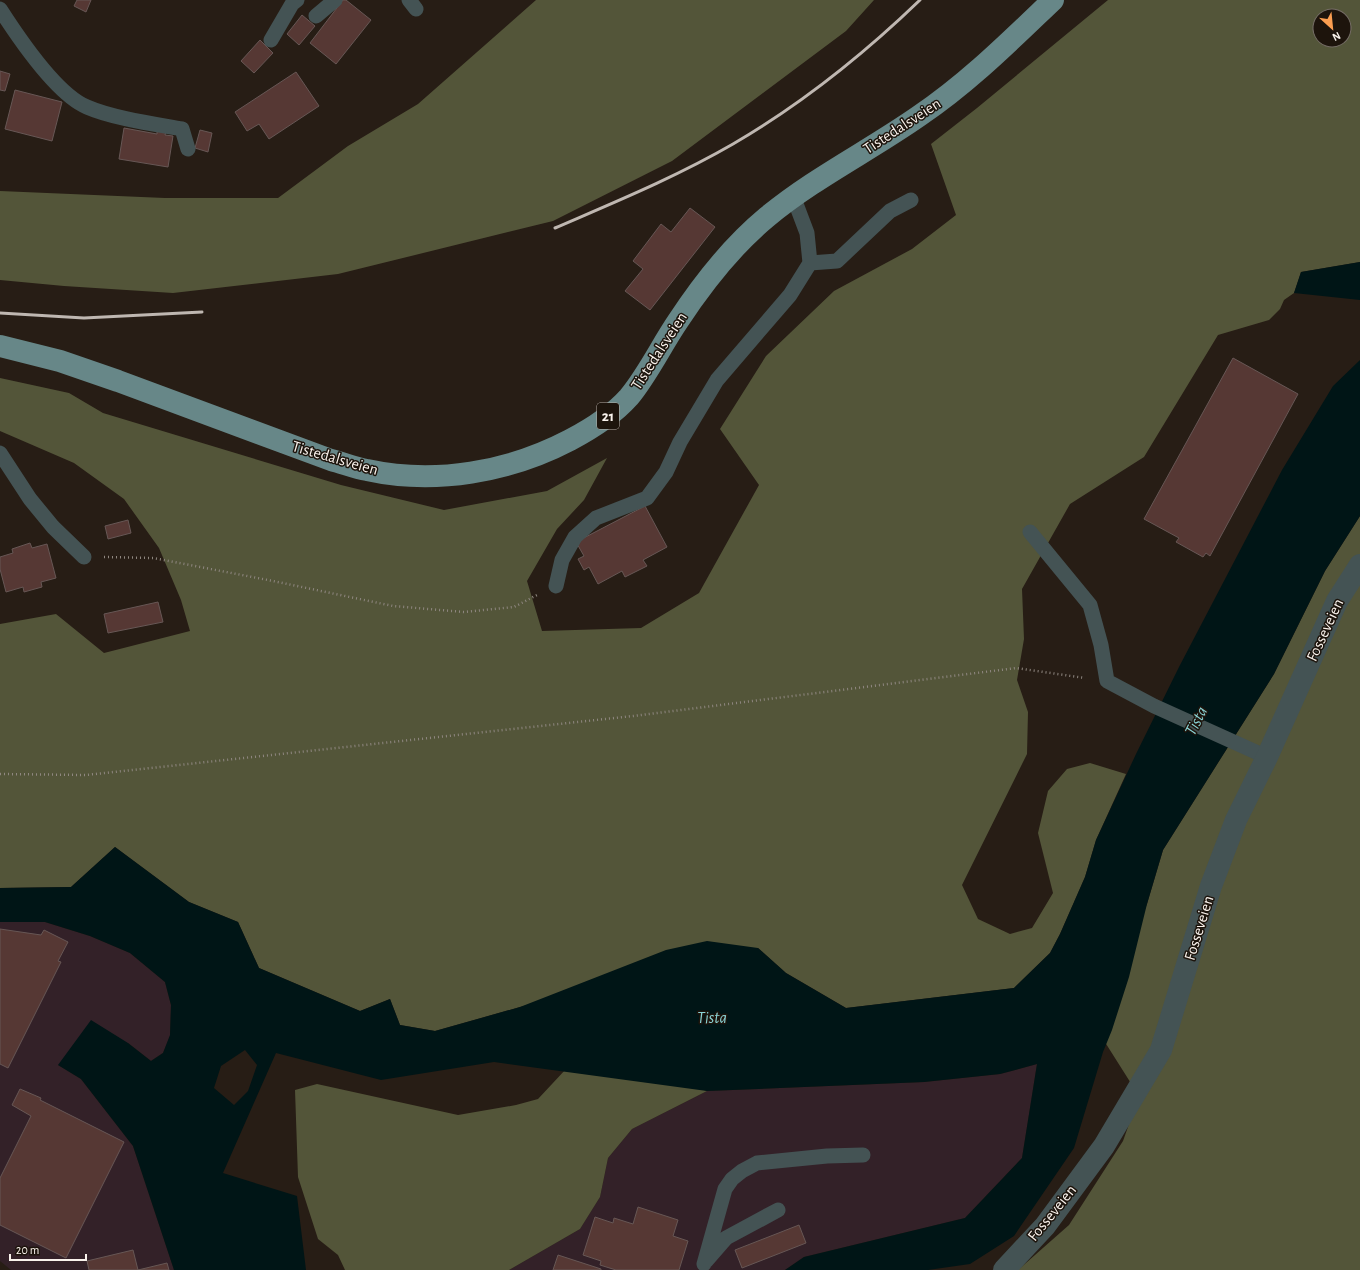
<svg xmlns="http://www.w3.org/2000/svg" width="1360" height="1270" viewBox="0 0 1360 1270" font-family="'Alegreya Sans',sans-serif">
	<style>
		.industrial { fill: #332128 }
		.forest { fill: #535539; fill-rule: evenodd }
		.water { fill: #001516; fill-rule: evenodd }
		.building { fill: #563834; stroke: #675755 }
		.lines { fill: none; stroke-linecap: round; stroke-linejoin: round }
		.path { stroke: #8f8780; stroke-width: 2.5; stroke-dasharray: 1 3; stroke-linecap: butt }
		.service { stroke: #445354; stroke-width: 15 }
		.minor { stroke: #445354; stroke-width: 22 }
		.primary { stroke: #678788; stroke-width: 22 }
		.rail { stroke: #bfb7b1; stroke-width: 3 }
		.labels { text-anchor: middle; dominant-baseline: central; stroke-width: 3; stroke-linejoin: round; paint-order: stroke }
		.shield { fill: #1d140c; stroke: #b7afa9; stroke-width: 1 }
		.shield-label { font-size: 15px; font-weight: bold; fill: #f9f2ec }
		.street-label { font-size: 16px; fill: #f9f2ec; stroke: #1d140c }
		.water-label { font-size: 17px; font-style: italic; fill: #8ad3d5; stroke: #1d140c }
	</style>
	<rect width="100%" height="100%" fill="#271d15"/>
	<path class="industrial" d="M 0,922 L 45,922 L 90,936 L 130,953 L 165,982 L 171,1005 L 170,1036 L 163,1053 L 151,1061 L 128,1043 L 58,1065 L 81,1079 L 133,1146 L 174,1270 L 11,1270 L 0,1261 Z
		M 1037,1064 L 1022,1158 L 965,1218 L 804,1257 L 785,1270 L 509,1270 L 580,1229 L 600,1197 L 608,1158 L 632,1129 L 707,1091 L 924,1082 L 1000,1074 Z"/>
	<path class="forest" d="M 536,0 L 874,0 L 846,31 L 672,161 L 553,221 L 338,274 L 173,293 L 64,286 L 0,280 L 0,191 L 165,198 L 278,198 L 348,146 L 418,104 Z
		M 1108,0 L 1360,0 L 1360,262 L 1301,272 L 1294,293 L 1284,300 L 1280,309 L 1269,320 L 1218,335 L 1144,457 L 1070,504 L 1022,589 L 1024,639 L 1017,680 L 1028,712 L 1027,754 L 962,885 L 978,919 L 1010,934 L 1032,928 L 1053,893 L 1038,833 L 1048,791 L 1067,769 L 1090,763 L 1126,774 L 1096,840 L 1085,877 L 1060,934 L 1050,953 L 1014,988 L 846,1008 L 786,973 L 758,948 L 520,1007 L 435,1031 L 400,1025 L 390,999 L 360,1011 L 259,968 L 238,922 L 189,902 L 115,847 L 71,887 L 0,888 L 0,624 L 56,614 L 104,653 L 190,631 L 181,600 L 159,548 L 124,499 L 74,463 L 0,431 L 0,378 L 69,393 L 103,413 L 341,485 L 444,510 L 547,491 L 607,458 L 584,500 L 557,529 L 527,581 L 542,631 L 641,628 L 699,593 L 759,485 L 720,429 L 766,356 L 834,291 L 912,249 L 956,215 L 931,144 L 977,108 ZM 1320,16 L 1344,16 L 1344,40 L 1320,40 Z
		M 1360,516 L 1360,1270 L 1018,1270 L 1069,1225 L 1123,1141 L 1139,1096 L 1096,1028 L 1147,904 L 1163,850 L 1274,674 L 1325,571 Z
		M 566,1069 L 661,1076 L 707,1091 L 632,1129 L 608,1158 L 600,1197 L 580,1229 L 509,1270 L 345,1270 L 338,1255 L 318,1239 L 298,1177 L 295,1090 L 317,1084 L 458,1115 L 516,1105 L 538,1099 Z"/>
	<path class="water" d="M 1360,262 L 1360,300 L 1294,293 L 1301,272 Z
		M 1360,360 L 1360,516 L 1325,571 L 1274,674 L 1163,850 L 1147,904 L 1129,977 L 1112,1030 L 1103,1052 L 1074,1148 L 1014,1236 L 970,1264 L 928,1270 L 785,1270 L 804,1257 L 965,1218 L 1022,1158 L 1037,1064 L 1000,1074 L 924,1082 L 707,1091 L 494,1062 L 381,1080 L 276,1053 L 223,1173 L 297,1196 L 306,1270 L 174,1270 L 133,1146 L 81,1079 L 58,1065 L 91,1020 L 128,1043 L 151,1061 L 163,1053 L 170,1035 L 171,1005 L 165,982 L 130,953 L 90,936 L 45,922 L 0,922 L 0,888 L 71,887 L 115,847 L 189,902 L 238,922 L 259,968 L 360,1011 L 390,999 L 400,1025 L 435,1031 L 520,1007 L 666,950 L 707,941 L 758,948 L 786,973 L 846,1008 L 1014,988 L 1050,953 L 1060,934 L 1085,877 L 1096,840 L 1136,754 L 1179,667 L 1282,470 L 1333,386 ZM 245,1050 L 257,1065 L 248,1091 L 234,1105 L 214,1088 L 221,1066 Z"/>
	<path class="building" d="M 77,0 L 91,0 L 86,12 L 74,6 Z
		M 343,0 L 346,0 L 371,20 L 336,64 L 310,43 Z
		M 302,15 L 315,26 L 299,45 L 287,34 Z
		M 260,40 L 273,53 L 254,73 L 241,61 Z
		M 0,71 L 10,74 L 5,91 L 0,90 Z
		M 296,72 L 319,106 L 269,139 L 259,124 L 247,131 L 235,112 Z
		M 15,90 L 62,102 L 52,141 L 5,129 Z
		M 124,128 L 157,134 L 157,130 L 166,131 L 165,135 L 173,136 L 168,167 L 119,159 Z
		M 200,130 L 212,133 L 208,152 L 195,148 Z
		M 690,208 L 715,227 L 650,310 L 625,291 L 643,269 L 633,261 L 661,224 L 671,232 Z
		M 1233,358 L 1298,394 L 1210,556 L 1206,553 L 1203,557 L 1176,542 L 1179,538 L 1144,519 Z
		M 645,506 L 667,547 L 643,560 L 647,566 L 625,577 L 622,571 L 598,584 L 589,567 L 584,570 L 578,559 L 584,556 L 576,542 Z
		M 128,520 L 131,533 L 108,539 L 105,526 Z
		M 30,543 L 32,548 L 47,544 L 56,578 L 41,582 L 42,587 L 24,592 L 23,587 L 6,592 L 0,569 L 0,557 L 13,553 L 12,549 Z
		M 158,602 L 163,622 L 108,633 L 104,614 Z
		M 0,929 L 41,935 L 44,930 L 68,942 L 58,961 L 61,962 L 8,1068 L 0,1064 Z
		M 20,1089 L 41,1098 L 40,1100 L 124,1142 L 66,1258 L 0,1225 L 0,1178 L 31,1116 L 12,1105 Z
		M 638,1207 L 678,1220 L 673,1236 L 688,1241 L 679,1270 L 616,1270 L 600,1265 L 601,1261 L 583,1255 L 595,1217 L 613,1223 L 614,1218 L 633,1224 Z
		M 799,1225 L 806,1243 L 742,1268 L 735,1250 Z
		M 133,1250 L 138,1270 L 167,1263 L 169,1270 L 89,1270 L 87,1261 Z
		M 558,1255 L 601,1269 L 601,1270 L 553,1270 Z"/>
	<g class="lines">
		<path class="path" d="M 104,557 L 153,558 L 273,581 L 393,606 L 464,612 L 514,607 L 537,595
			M 0,774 L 86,775 L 633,716 L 1016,668 L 1085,678"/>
		<path class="service" d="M 409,0 L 416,9
			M 0,9 C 18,37 56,94 87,107 C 112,118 154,124 182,129 L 188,149
			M 316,16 L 335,0
			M 271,40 L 292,4 L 297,0
			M 810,263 L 837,261 L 890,211 L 911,200
			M 0,453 L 30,499 L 53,527 L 84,557
			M 1030,532 L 1090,605 L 1101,645 L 1107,681 L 1154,706 L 1267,757
			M 556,586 L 562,560 L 575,537 L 596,518 L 647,498 L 666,472 L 680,442 L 717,380 L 790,295 L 810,263 L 807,233 L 793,196
			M 706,1261 L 726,1238 L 778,1210
			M 704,1264 L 725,1189 L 732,1179 L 742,1171 L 757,1163 L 827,1156 L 863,1155"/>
		<path class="minor" d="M 1004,1270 L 1045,1226 L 1104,1146 L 1161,1050 L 1211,886 L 1236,820 L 1267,757 L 1337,601 L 1360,565"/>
		<path class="primary" d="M 0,346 L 60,361 L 118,381 L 331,460 C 343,463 355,468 367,470 C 435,485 509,472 570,440 C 591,429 613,415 629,397 C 648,374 661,346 678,321 C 703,283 732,246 767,217 C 814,178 869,151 919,116 C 968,83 1010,41 1053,0"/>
		<path class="rail" d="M 555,228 C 615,202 676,177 733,144 C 800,105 864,54 920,0
			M 0,313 L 84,318 L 202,312"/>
	</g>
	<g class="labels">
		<rect class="shield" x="597" y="403" width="22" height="26" rx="3"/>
		<g class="shield-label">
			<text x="608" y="416">21</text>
		</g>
		<g class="street-label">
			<text transform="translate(902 126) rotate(-33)">Tistedalsveien</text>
			<text transform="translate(659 351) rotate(-57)">Tistedalsveien</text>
			<text transform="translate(335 458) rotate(16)">Tistedalsveien</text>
			<text transform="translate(1325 630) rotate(-65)">Fosseveien</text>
			<text transform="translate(1199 928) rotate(-73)">Fosseveien</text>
			<text transform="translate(1052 1213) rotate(-51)">Fosseveien</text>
		</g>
		<g class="water-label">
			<text transform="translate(1196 721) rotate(-63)">Tista</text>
			<text x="712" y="1017">Tista</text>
		</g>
	</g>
	<g transform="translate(1332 28) rotate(153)"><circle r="19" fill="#1d140c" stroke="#756d66"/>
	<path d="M0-3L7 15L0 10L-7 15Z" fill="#fb9e51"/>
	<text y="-6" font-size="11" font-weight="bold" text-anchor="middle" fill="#f9f2ec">N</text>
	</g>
	<path d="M10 1254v6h76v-6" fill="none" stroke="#f9f2ec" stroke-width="2"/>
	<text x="16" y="1254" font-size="12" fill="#f9f2ec" stroke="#1d140c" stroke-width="3" paint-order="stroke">20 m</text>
</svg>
